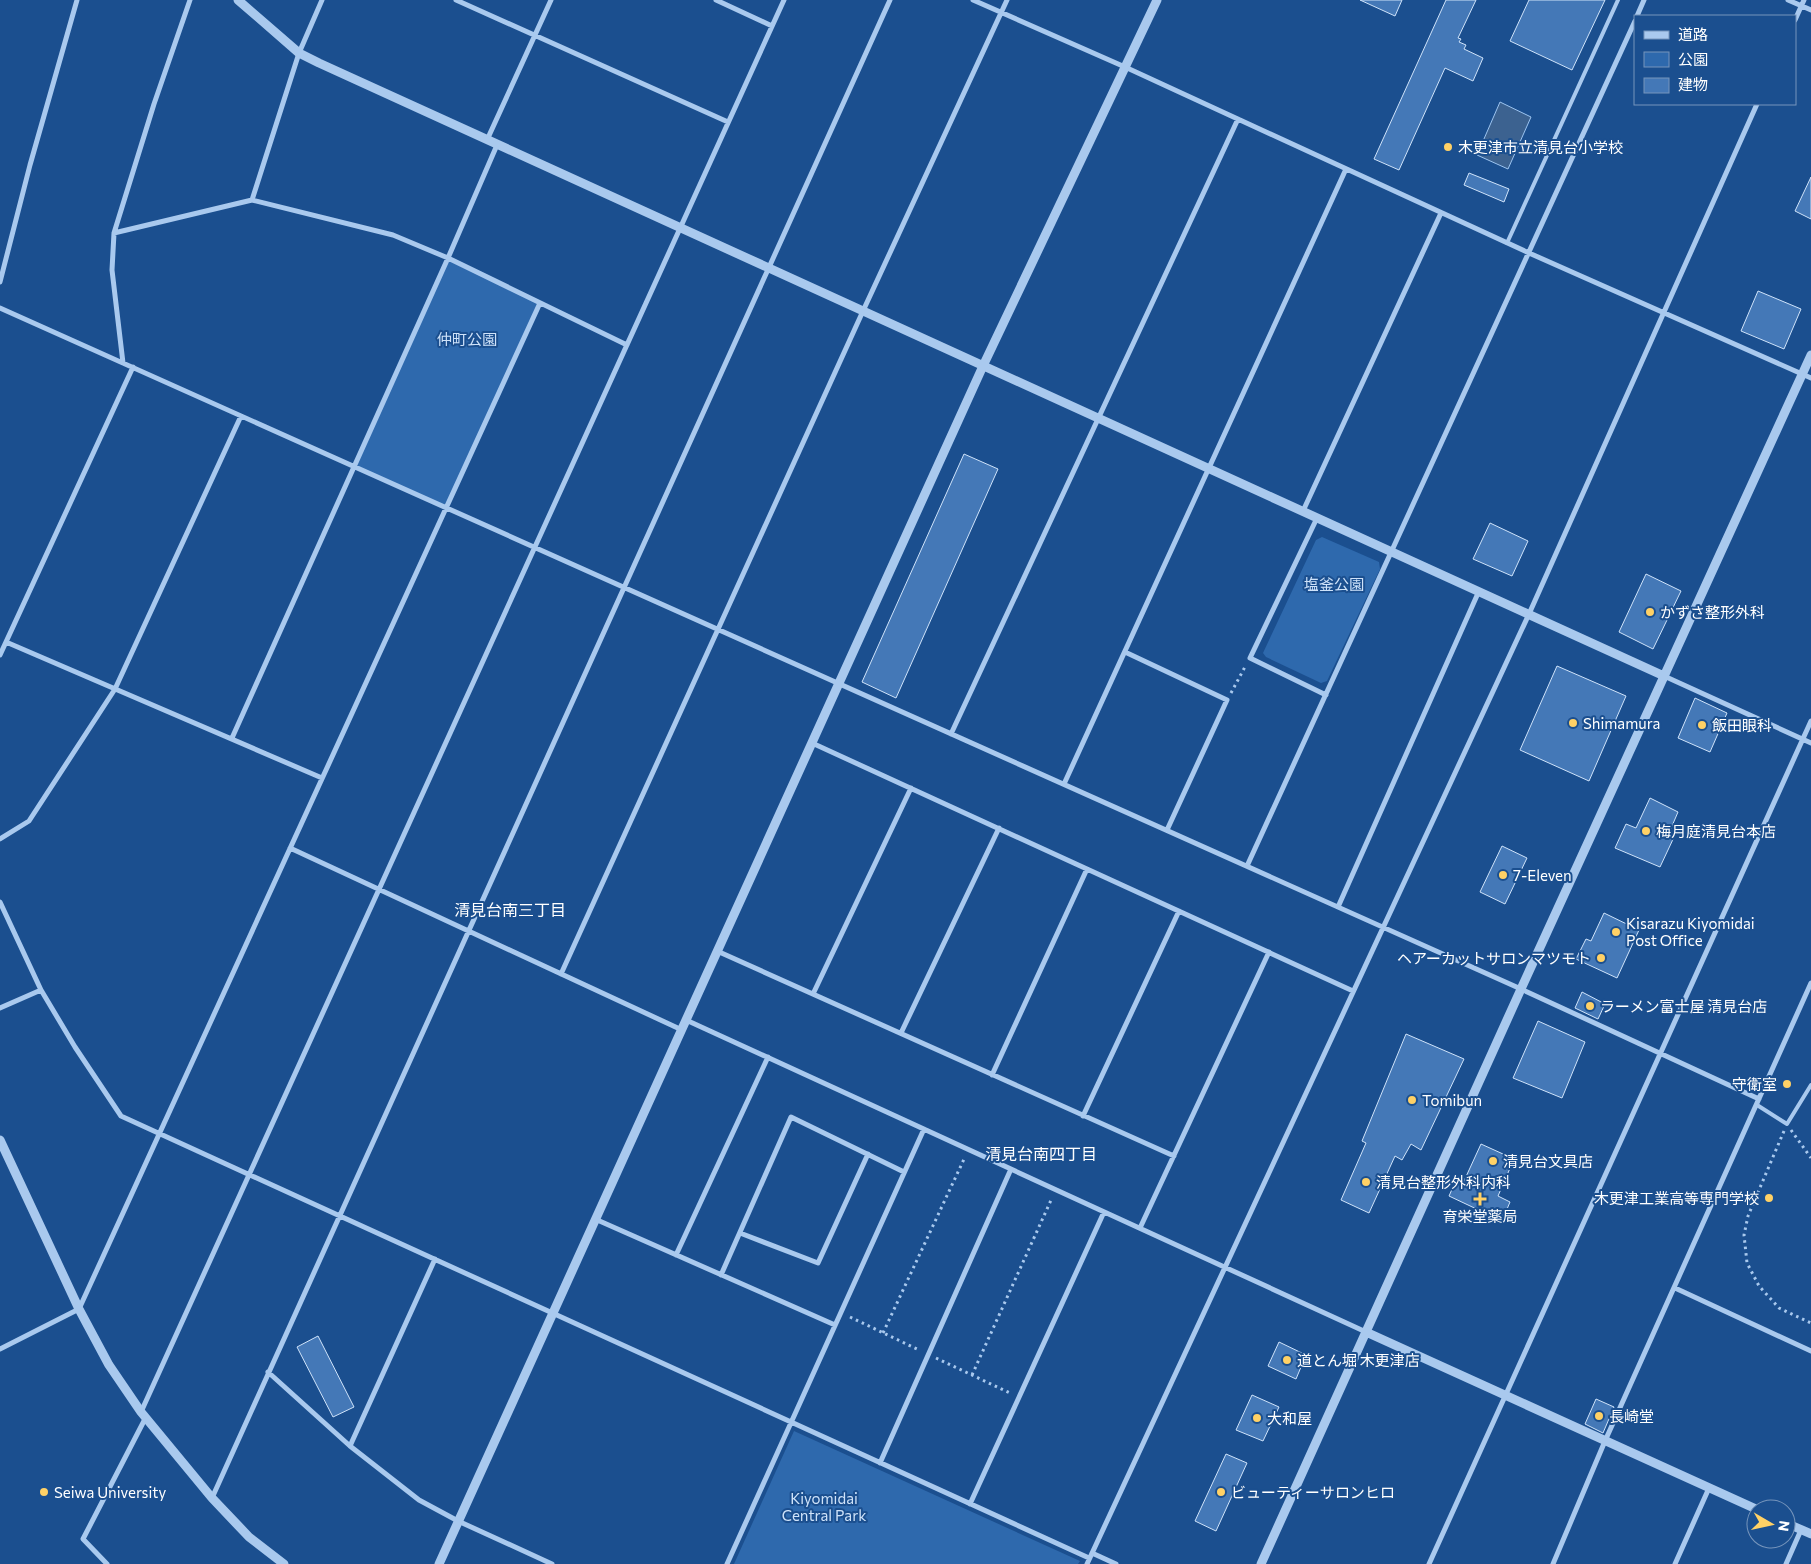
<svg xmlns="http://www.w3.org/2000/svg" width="1811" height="1564" viewBox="0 0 1811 1564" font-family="Commissioner,'Noto Sans JP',sans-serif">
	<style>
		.green { fill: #2e69ad }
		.water { fill: #3c6290; stroke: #9cc4f0 }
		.building { fill: #4478b7; stroke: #cfe3fa }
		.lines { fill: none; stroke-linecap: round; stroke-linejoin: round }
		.path { stroke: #a9c9ee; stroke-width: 3; stroke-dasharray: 2.5 4; stroke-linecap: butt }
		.service { stroke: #a9c9ee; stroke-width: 4 }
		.minor { stroke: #a9c9ee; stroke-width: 5 }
		.tertiary { stroke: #a9c9ee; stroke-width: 9 }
		.poi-dot { fill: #ffd166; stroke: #1b4f8f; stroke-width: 2 }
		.labels { text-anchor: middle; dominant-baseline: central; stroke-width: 4; stroke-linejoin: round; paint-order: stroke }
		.poi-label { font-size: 15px; fill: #fff; stroke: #1b4f8f; text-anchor: start }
		.park-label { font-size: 15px; fill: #cfe3fa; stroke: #1b4f8f }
		.neighbourhood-label { font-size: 16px; fill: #fff; stroke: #1b4f8f }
	</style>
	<rect width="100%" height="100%" fill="#1b4f8f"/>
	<path class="green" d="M 448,258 L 540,303 L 446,507 L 354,466 Z
		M 1322,537 L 1379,562 L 1380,569 L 1327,681 L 1321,683 L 1266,657 L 1263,653 L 1316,540 Z
		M 794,1431 L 1080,1561 L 1078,1564 L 734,1564 Z"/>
	<path class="water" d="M 1500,102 L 1531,117 L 1508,169 L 1477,155 Z"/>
	<path class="building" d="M 1360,0 L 1402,0 L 1395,16 Z
		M 1446,0 L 1476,0 L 1458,38 L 1461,39 L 1459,42 L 1466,45 L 1464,49 L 1483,58 L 1473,81 L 1445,68 L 1399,170 L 1374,159 Z
		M 1529,0 L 1605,0 L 1572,70 L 1510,41 Z
		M 1469,173 L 1509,189 L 1504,202 L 1464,185 Z
		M 1811,177 L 1811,219 L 1795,211 Z
		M 1758,291 L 1801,309 L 1784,349 L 1741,331 Z
		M 964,454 L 998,469 L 896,698 L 862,682 Z
		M 1490,523 L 1528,541 L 1512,576 L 1473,559 Z
		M 1646,574 L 1681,591 L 1653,649 L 1619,632 Z
		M 1557,666 L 1626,696 L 1589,781 L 1520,750 Z
		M 1695,698 L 1727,713 L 1710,752 L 1678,738 Z
		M 1650,798 L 1678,812 L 1669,833 L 1675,835 L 1660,867 L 1615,848 L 1626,824 L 1636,828 Z
		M 1502,846 L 1527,858 L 1505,904 L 1480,892 Z
		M 1604,913 L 1639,930 L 1617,978 L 1576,959 L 1586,939 L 1591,941 Z
		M 1582,992 L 1605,1004 L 1598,1019 L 1575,1008 Z
		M 1538,1021 L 1585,1042 L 1562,1098 L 1513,1078 Z
		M 1406,1034 L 1464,1059 L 1421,1150 L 1411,1144 L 1402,1160 L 1395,1156 L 1369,1213 L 1341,1200 L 1366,1143 L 1362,1141 Z
		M 1481,1144 L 1514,1159 L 1498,1196 L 1510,1202 L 1502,1221 L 1449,1196 L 1457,1178 L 1464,1181 Z
		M 318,1336 L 354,1407 L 333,1417 L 297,1347 Z
		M 1279,1342 L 1306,1355 L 1296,1379 L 1268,1366 Z
		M 1252,1395 L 1279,1407 L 1263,1441 L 1236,1430 Z
		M 1596,1399 L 1614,1407 L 1603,1433 L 1585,1424 Z
		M 1226,1454 L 1247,1463 L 1216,1531 L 1195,1521 Z"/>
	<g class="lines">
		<path class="path" d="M 1231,693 L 1246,665
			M 1791,1130 L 1811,1158
			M 1784,1131 L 1748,1216 L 1744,1235 L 1747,1263 L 1759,1286 L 1779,1308 L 1811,1323
			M 850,1317 L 919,1350
			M 883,1333 L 965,1157
			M 936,1358 L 1012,1394
			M 972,1375 L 1052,1198"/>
		<path class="service" d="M 1507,243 L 1618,0
			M 1757,1105 L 1787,1124 L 1811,1085"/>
		<path class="minor" d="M 456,0 L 728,122
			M 716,0 L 772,26
			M 973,0 L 1125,67 L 1529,253 L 1811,378
			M 1788,0 L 1811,10
			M 1637,16 L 1644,0
			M 1795,20 L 1804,0
			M 487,140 L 551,0
			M 252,200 L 299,53 L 322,0
			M 114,233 L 252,200 L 393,235 L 448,258 L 627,345
			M 0,282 L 30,165 L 77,0
			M 0,308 L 1521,989 L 1759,1099
			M 123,363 L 112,270 L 114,233 L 154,104 L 190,0
			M 1303,511 L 1441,213
			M 1317,518 L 1250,658 L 1326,695
			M 6,642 L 322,778
			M 1125,652 L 1227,700 L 1167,830
			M 0,655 L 133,367
			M 1664,676 L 1811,743
			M 951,734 L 1238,119
			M 232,738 L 448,258 L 497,145
			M 812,743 L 1353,991
			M 1064,784 L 1346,169
			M 0,839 L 29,821 L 115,689 L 241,416
			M 290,848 L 682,1030
			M 1247,866 L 1635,21
			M 0,902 L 41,990 L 75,1047 L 121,1116 L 1089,1558
			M 1338,907 L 1479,591
			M 717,951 L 1174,1156
			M 561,974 L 863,311 L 1007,0
			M 813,994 L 911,788
			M 0,1008 L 41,990
			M 686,1020 L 1366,1332
			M 901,1033 L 999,828
			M 992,1075 L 1087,869
			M 1083,1116 L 1179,911
			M 595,1219 L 835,1325
			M 1140,1228 L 1269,952
			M 740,1233 L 818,1263 L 868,1154
			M 676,1255 L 768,1057
			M 721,1275 L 791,1117 L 904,1172
			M 1675,1288 L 1811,1351
			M 0,1349 L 79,1309 L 540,303
			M 268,1372 L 350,1446 L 419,1500 L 458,1521 L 552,1564
			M 141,1412 L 784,0
			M 350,1446 L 435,1259
			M 880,1463 L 1011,1169
			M 212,1498 L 890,0
			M 970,1504 L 1104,1212
			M 1092,1553 L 1116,1564
			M 107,1564 L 83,1539 L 146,1417
			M 727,1564 L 924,1129
			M 1087,1564 L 1529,614 L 1757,104
			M 1429,1564 L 1811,721
			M 1553,1564 L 1605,1441 L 1811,983
			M 1675,1564 L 1709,1488
			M 1786,1564 L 1801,1530"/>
		<path class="tertiary" d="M 238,0 L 299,53 L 319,63 L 1664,676
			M 0,1140 L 79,1309 L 109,1365 L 141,1412 L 212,1498 L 249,1537 L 284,1564
			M 1366,1332 L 1756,1509
			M 1786,1523 L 1811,1534
			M 439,1564 L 983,366 L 1157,0
			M 1261,1564 L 1521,989 L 1811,355"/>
	</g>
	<g class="poi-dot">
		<circle cx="1448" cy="147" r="5"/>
		<circle cx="1650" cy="612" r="5"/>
		<circle cx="1573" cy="723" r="5"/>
		<circle cx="1702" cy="725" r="5"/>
		<circle cx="1646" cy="831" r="5"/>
		<circle cx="1503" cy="875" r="5"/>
		<circle cx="1616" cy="932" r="5"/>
		<circle cx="1601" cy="958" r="5"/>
		<circle cx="1590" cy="1006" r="5"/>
		<circle cx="1787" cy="1084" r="5"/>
		<circle cx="1412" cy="1100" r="5"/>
		<circle cx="1493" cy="1161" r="5"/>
		<circle cx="1366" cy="1182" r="5"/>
		<circle cx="1769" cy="1198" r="5"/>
		<path d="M1477.5 1191.5h5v5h5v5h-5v5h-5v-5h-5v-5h5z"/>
		<circle cx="1287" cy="1360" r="5"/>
		<circle cx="1599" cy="1416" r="5"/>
		<circle cx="1257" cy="1418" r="5"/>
		<circle cx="44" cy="1492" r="5"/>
		<circle cx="1221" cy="1492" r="5"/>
	</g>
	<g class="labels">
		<g class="poi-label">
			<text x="1458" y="147">木更津市立清見台小学校</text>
			<text x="1660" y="612">かずさ整形外科</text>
			<text x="1583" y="723">Shimamura</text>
			<text x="1712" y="725">飯田眼科</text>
			<text x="1656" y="831">梅月庭清見台本店</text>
			<text x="1513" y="875">7-Eleven</text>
			<text x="1626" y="923">Kisarazu Kiyomidai<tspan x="1626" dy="17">Post Office</tspan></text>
			<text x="1591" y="958" text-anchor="end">ヘアーカットサロンマツモト</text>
			<text x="1600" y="1006">ラーメン富士屋 清見台店</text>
			<text x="1777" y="1084" text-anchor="end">守衛室</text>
			<text x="1422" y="1100">Tomibun</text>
			<text x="1503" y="1161">清見台文具店</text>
			<text x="1376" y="1182">清見台整形外科内科</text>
			<text x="1759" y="1198" text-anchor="end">木更津工業高等専門学校</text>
			<text x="1480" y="1216" text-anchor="middle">育栄堂薬局</text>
			<text x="1297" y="1360">道とん堀 木更津店</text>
			<text x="1609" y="1416">長崎堂</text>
			<text x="1267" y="1418">大和屋</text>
			<text x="54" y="1492">Seiwa University</text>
			<text x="1231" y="1492">ビューティーサロンヒロ</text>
		</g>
		<g class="park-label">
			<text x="467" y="339">仲町公園</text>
			<text x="1334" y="584">塩釜公園</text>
			<text x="824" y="1498">Kiyomidai<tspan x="824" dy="17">Central Park</tspan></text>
		</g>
		<g class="neighbourhood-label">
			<text x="510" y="909">清見台南三丁目</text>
			<text x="1041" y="1153">清見台南四丁目</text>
		</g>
	</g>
	<rect x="1634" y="15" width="162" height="90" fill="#1b4f8f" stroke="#7695bc"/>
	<rect x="1644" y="31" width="25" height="8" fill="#a9c9ee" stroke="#7695bc"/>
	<text x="1678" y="40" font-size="15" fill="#ffffff">道路</text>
	<rect x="1644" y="52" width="25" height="15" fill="#2e69ad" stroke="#7695bc"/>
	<text x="1678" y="65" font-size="15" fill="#ffffff">公園</text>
	<rect x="1644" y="78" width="25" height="15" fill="#4478b7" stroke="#7695bc"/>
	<text x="1678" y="90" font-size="15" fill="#ffffff">建物</text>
	<g transform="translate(1771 1524) rotate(99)"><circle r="24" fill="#1b4f8f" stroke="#7695bc"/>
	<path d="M0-4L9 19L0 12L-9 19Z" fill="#ffd166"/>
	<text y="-8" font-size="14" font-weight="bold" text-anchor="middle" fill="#ffffff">N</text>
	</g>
</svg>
